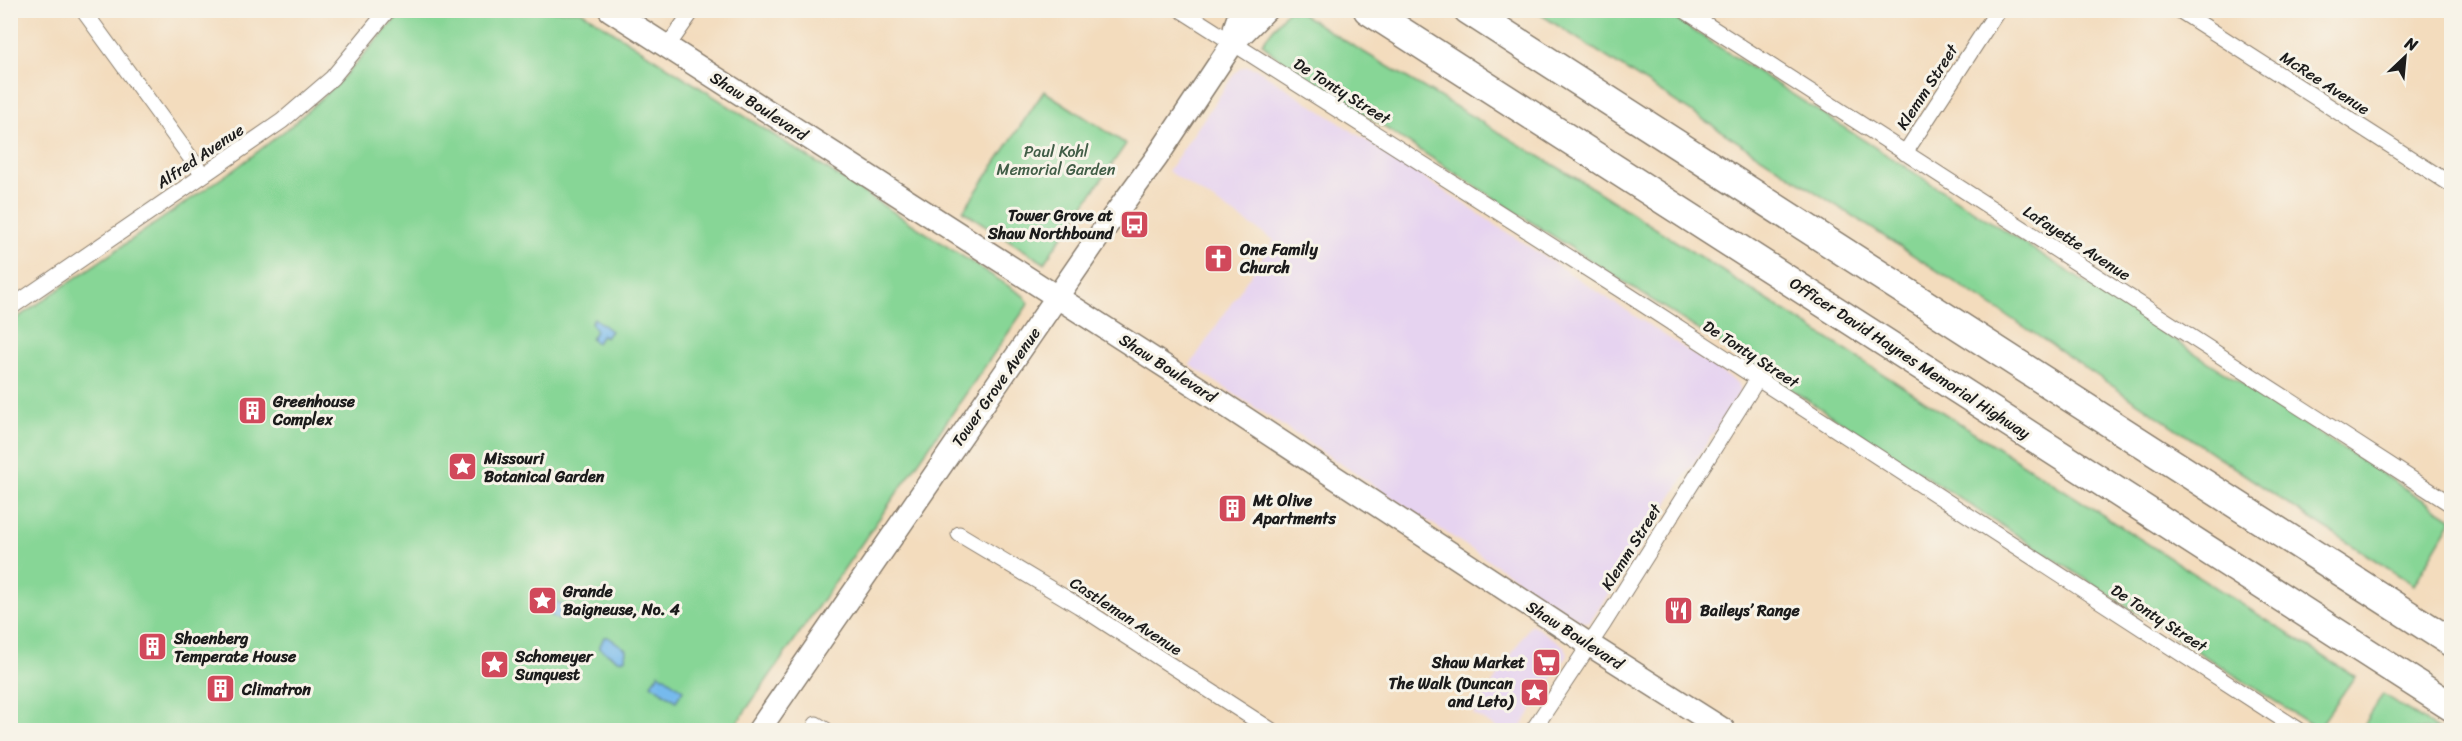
<svg xmlns="http://www.w3.org/2000/svg" width="2462" height="741" viewBox="0 0 2462 741" font-family="Sriracha,sans-serif">
	<style>
		.built { fill: #e6d3f0 }
		.green { fill: #87d696; stroke: #527959; stroke-width: 1.5 }
		.water { fill: #76baed; stroke: #496b84; stroke-width: 1.5 }
		.lines { fill: none; stroke-linecap: round; stroke-linejoin: round }
		.street-casing { stroke: #887c6c; stroke-width: 17 }
		.secondary-casing { stroke: #887c6c; stroke-width: 25 }
		.highway-casing { stroke: #887c6c; stroke-width: 31 }
		.street { stroke: #fff; stroke-width: 15 }
		.secondary { stroke: #fff; stroke-width: 22 }
		.highway { stroke: #fff; stroke-width: 28 }
		.labels { text-anchor: middle; dominant-baseline: central; stroke-width: 6; stroke-linejoin: round; paint-order: stroke }
		.street-label { font-size: 16px; fill: #1c1c1c; stroke: #f7f3e8 }
		.park-label { font-size: 16px; fill: #415d47; stroke: #f7f3e8 }
		.poi-label { font-size: 16px; font-weight: bold; fill: #1c1c1c; stroke: #f7f3e8; text-anchor: start }
	</style>
	<rect width="100%" height="100%" fill="#f7f3e8"/>
	<filter id="ink" filterUnits="userSpaceOnUse"><feTurbulence type="fractalNoise" baseFrequency=".0167" numOctaves="2"/><feDisplacementMap in="SourceGraphic" scale="12" xChannelSelector="R" yChannelSelector="G"/><feConvolveMatrix kernelMatrix="1 2 1 2 8 2 1 2 1" color-interpolation-filters="sRGB"/></filter>
	<filter id="wash" filterUnits="userSpaceOnUse"><feTurbulence type="fractalNoise" baseFrequency=".008" numOctaves="4" result="noise"/><feDisplacementMap in="SourceGraphic" scale="24" xChannelSelector="R" yChannelSelector="G"/><feGaussianBlur stdDeviation="1.35" result="paint"/><feColorMatrix in="noise" values="0 0 0 0 0 0 0 0 0 0 0 0 0 0 0 0 0 1.4 0 .05"/><feComposite in="paint" operator="in"/></filter>
	<g filter="url(#wash)">
		<rect width="100%" height="100%" fill="#f3dcbd"/>
		<path class="built" d="M 1247,66 L 1257,69 L 1739,384 L 1740,392 L 1590,622 L 1581,621 L 1190,365 L 1274,240 L 1168,171 L 1233,76 L 1239,69 Z
			M 1531,624 L 1564,646 L 1568,653 L 1519,730 L 1500,730 L 1473,714 Z"/>
		<path class="green" d="M 404,10 L 581,11 L 1024,296 L 1028,302 L 1027,306 L 732,730 L 11,730 L 10,323 L 239,166 L 292,125 L 338,83 Z
			M 1287,11 L 1298,11 L 1335,35 L 1591,187 L 2351,674 L 2355,676 L 2318,729 L 1292,68 L 1274,55 L 1262,43 Z
			M 1535,11 L 1663,11 L 2451,518 L 2451,522 L 2414,585 L 2308,517 L 2026,328 Z
			M 1044,91 L 1126,144 L 1044,263 L 963,211 Z
			M 2383,694 L 2387,697 L 2439,730 L 2361,730 Z"/>
		<path class="water" d="M 594,318 L 611,331 L 606,337 L 602,335 L 597,343 L 591,339 L 596,331 L 591,322 Z
			M 547,595 L 566,608 L 566,612 L 561,619 L 558,620 L 539,607 L 539,598 Z
			M 604,637 L 608,637 L 626,649 L 625,659 L 618,660 L 599,648 Z
			M 659,673 L 683,690 L 676,701 L 651,684 Z"/>
	</g>
	<g filter="url(#ink)">
		<g class="lines">
			<defs>
				<path id="street" d="M 83,10 L 203,175
					M 1181,10 L 1627,294 L 2299,730
					M 1684,10 L 2452,505
					M 2179,10 L 2452,185
					M 667,47 L 693,10
					M 1905,153 L 1998,10
					M 10,308 L 282,121 L 332,78 L 388,10
					M 959,534 L 1079,606 L 1271,730
					M 816,724 L 826,730
					M 1533,730 L 1604,623 L 1757,380"/>
				<path id="secondary" d="M 610,10 L 1219,401 L 1590,645 L 1724,730
					M 1233,43 L 1235,27 L 1241,10
					M 759,730 L 1099,236 L 1157,157 L 1233,43 L 1266,10"/>
				<path id="highway" d="M 1368,10 L 2452,707
					M 1468,10 L 2452,643"/>
			</defs>
			<use href="#street" class="street-casing"/>
			<use href="#secondary" class="secondary-casing"/>
			<use href="#highway" class="highway-casing"/>
			<use href="#street" class="street"/>
			<use href="#secondary" class="secondary"/>
			<use href="#highway" class="highway"/>
		</g>
	</g>
	<defs>
		<symbol id="bus-square" viewBox="-11 -11 22 22"><rect x="-9" y="-9" width="18" height="18" rx="4" fill="#d1495b" stroke="#f7f3e8"/><path d="M-5-6H5V4H4V6H2V4H-2V6H-4V4H-5ZM-3.5-4V0h7V-4ZM-3.5 1.2v1.5H-2V1.2ZM2 1.2v1.5H3.5V1.2Z" fill="#fff"/></symbol>
		<symbol id="church-square" viewBox="-11 -11 22 22"><rect x="-9" y="-9" width="18" height="18" rx="4" fill="#d1495b" stroke="#f7f3e8"/><path d="M-1.2-6h2.4v3.5h3.3v2.4h-3.3V6h-2.4V-.1h-3.3v-2.4h3.3Z" fill="#fff"/></symbol>
		<symbol id="building-square" viewBox="-11 -11 22 22"><rect x="-9" y="-9" width="18" height="18" rx="4" fill="#d1495b" stroke="#f7f3e8"/><path d="M-4-6H4V6H1V3H-1V6H-4ZM-2.5-4.3h1.7v1.8h-1.7ZM.8-4.3h1.7v1.8H.8ZM-2.5-1h1.7V.8h-1.7ZM.8-1h1.7V.8H.8Z" fill="#fff"/></symbol>
		<symbol id="sight-square" viewBox="-11 -11 22 22"><rect x="-9" y="-9" width="18" height="18" rx="4" fill="#d1495b" stroke="#f7f3e8"/><path d="M0-6L1.8-2.2L6-1.7L2.9 1.2L3.7 5.4L0 3.3L-3.7 5.4L-2.9 1.2L-6-1.7L-1.8-2.2Z" fill="#fff"/></symbol>
		<symbol id="restaurant-square" viewBox="-11 -11 22 22"><rect x="-9" y="-9" width="18" height="18" rx="4" fill="#d1495b" stroke="#f7f3e8"/><path d="M-5-6h1v4h1v-4h1v4h1v-4h1v5L-1.5 .5V6h-2V.5L-5-1ZM5-6V6H3V1.5H1.5Q1.5-4 5-6Z" fill="#fff"/></symbol>
		<symbol id="supermarket-square" viewBox="-11 -11 22 22"><rect x="-9" y="-9" width="18" height="18" rx="4" fill="#d1495b" stroke="#f7f3e8"/><path d="M-6-5.5h2.5l.6 2H6L4.5 2H-2.5L-4.4-4H-6ZM-1.5 3.2a1.3 1.3 0 1 0 .1 0ZM3 3.2a1.3 1.3 0 1 0 .1 0Z" fill="#fff"/></symbol>
	</defs>
	<g fill-rule="evenodd">
		<use href="#bus-square" x="1118" y="208" width="33" height="33"/>
		<use href="#church-square" x="1202" y="242" width="33" height="33"/>
		<use href="#building-square" x="236" y="394" width="33" height="33"/>
		<use href="#sight-square" x="446" y="450" width="33" height="33"/>
		<use href="#building-square" x="1216" y="492" width="33" height="33"/>
		<use href="#sight-square" x="526" y="584" width="33" height="33"/>
		<use href="#restaurant-square" x="1662" y="594" width="33" height="33"/>
		<use href="#building-square" x="136" y="630" width="33" height="33"/>
		<use href="#supermarket-square" x="1530" y="646" width="33" height="33"/>
		<use href="#sight-square" x="478" y="648" width="33" height="33"/>
		<use href="#building-square" x="204" y="672" width="33" height="33"/>
		<use href="#sight-square" x="1518" y="676" width="33" height="33"/>
	</g>
	<g class="labels">
		<g class="street-label">
			<text transform="translate(2325 83) rotate(33)">McRee Avenue</text>
			<text transform="translate(1927 87) rotate(-57)">Klemm Street</text>
			<text transform="translate(1342 91) rotate(32)">De Tonty Street</text>
			<text transform="translate(759 106) rotate(33)">Shaw Boulevard</text>
			<text transform="translate(200 156) rotate(-34)">Alfred Avenue</text>
			<text transform="translate(2077 243) rotate(33)">Lafayette Avenue</text>
			<text transform="translate(1751 354) rotate(33)">De Tonty Street</text>
			<text transform="translate(1910 358) rotate(33)">Officer David Haynes Memorial Highway</text>
			<text transform="translate(1168 368) rotate(33)">Shaw Boulevard</text>
			<text transform="translate(996 387) rotate(-55)">Tower Grove Avenue</text>
			<text transform="translate(1631 547) rotate(-58)">Klemm Street</text>
			<text transform="translate(1126 616) rotate(33)">Castleman Avenue</text>
			<text transform="translate(2159 618) rotate(33)">De Tonty Street</text>
			<text transform="translate(1575 635) rotate(33)">Shaw Boulevard</text>
		</g>
		<g class="park-label">
			<text x="1056" y="151">Paul Kohl<tspan x="1056" dy="18">Memorial Garden</tspan></text>
		</g>
		<g class="poi-label">
			<text x="1113" y="215" text-anchor="end">Tower Grove at<tspan x="1113" dy="18">Shaw Northbound</tspan></text>
			<text x="1240" y="249">One Family<tspan x="1240" dy="18">Church</tspan></text>
			<text x="273" y="401">Greenhouse<tspan x="273" dy="18">Complex</tspan></text>
			<text x="484" y="458">Missouri<tspan x="484" dy="18">Botanical Garden</tspan></text>
			<text x="1253" y="500">Mt Olive<tspan x="1253" dy="18">Apartments</tspan></text>
			<text x="563" y="591">Grande<tspan x="563" dy="18">Baigneuse, No. 4</tspan></text>
			<text x="1700" y="610">Baileys’ Range</text>
			<text x="174" y="638">Shoenberg<tspan x="174" dy="18">Temperate House</tspan></text>
			<text x="515" y="656">Schomeyer<tspan x="515" dy="18">Sunquest</tspan></text>
			<text x="1525" y="662" text-anchor="end">Shaw Market</text>
			<text x="1513" y="683" text-anchor="end">The Walk (Duncan<tspan x="1513" dy="18">and Leto)</tspan></text>
			<text x="242" y="689">Climatron</text>
		</g>
	</g>
	<rect width="2462" height="741" fill="none" stroke="#f7f3e8" stroke-width="36"/>
	<g transform="translate(2405 57) rotate(26)" stroke="#f7f3e8" stroke-width="4.5" paint-order="stroke">
	<path d="M0-4.5L10 22L0 15L-10 22Z" fill="#1c1c1c"/>
	<text y="-9" font-size="16" font-weight="bold" text-anchor="middle" fill="#1c1c1c">N</text>
	</g>
</svg>
